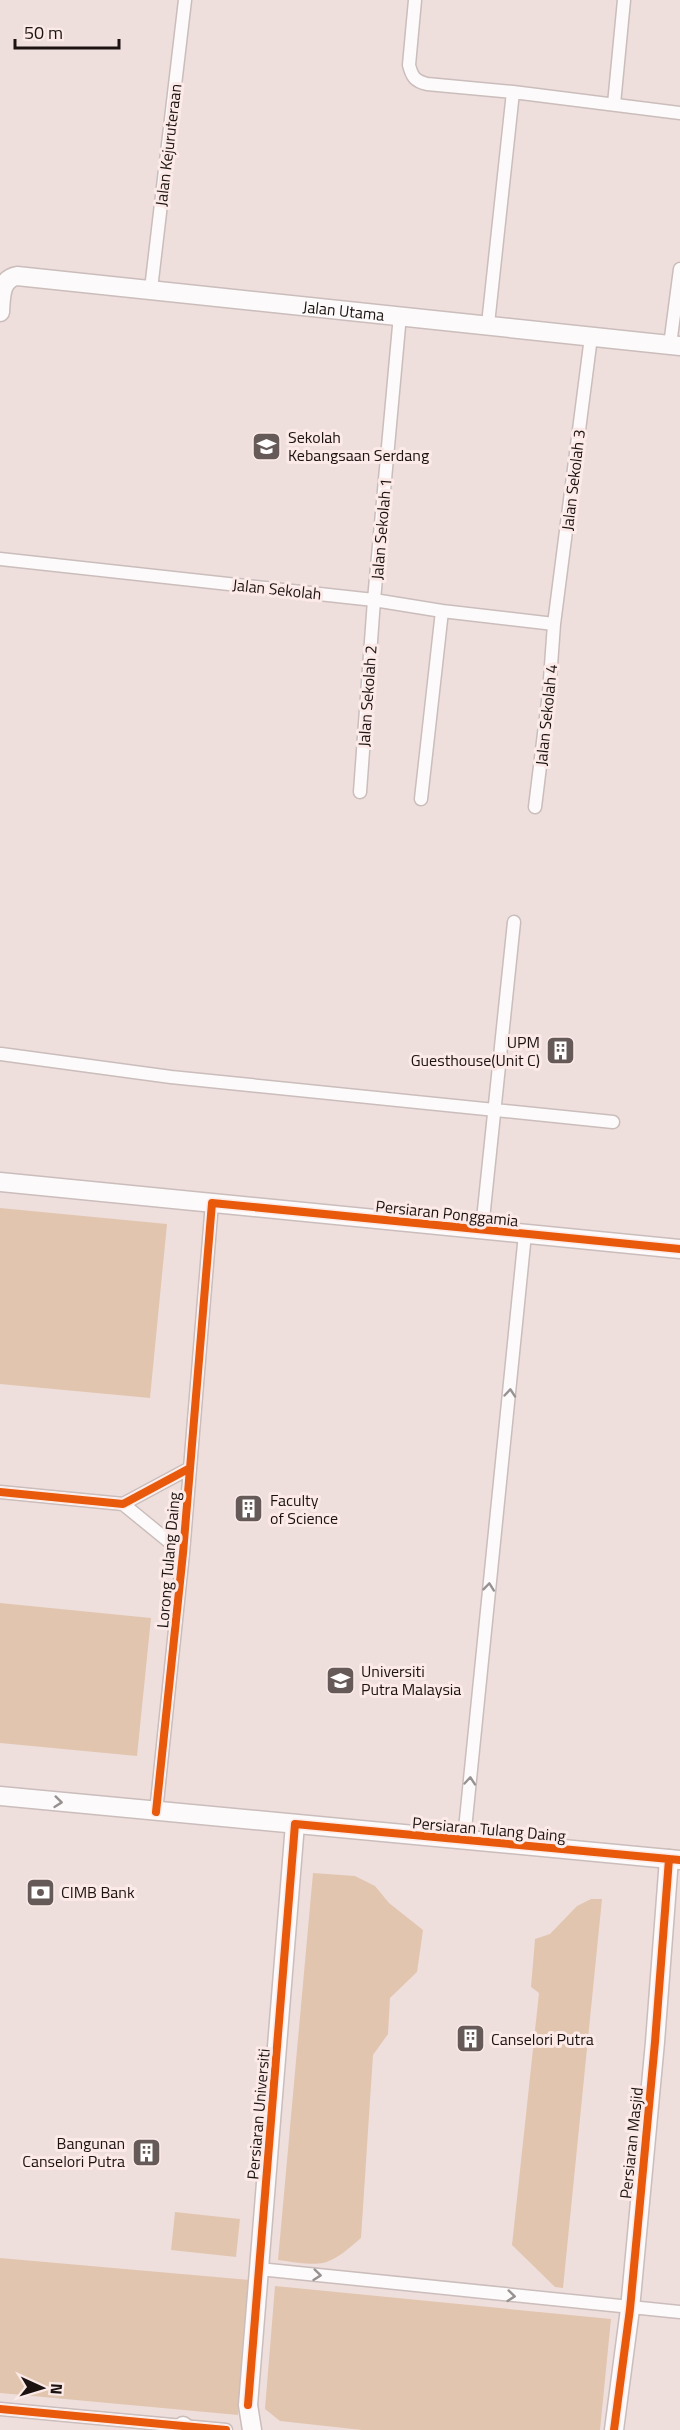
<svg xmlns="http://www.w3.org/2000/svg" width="680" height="2430" viewBox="0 0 680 2430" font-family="'Titillium Web',sans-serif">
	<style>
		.green { fill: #e2c5af }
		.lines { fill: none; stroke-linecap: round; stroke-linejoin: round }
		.street-casing { stroke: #cabdbb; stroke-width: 15 }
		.secondary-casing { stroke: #cabdbb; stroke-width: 21 }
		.street { stroke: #fcfafa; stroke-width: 12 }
		.secondary { stroke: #fcfafa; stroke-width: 18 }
		.cycleway-casing { stroke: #fbeae7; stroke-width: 11 }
		.cycleway { stroke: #e8590c; stroke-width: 8 }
		.oneway { stroke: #979291 }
		.labels { text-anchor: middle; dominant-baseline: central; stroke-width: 6; stroke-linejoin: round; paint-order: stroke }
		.street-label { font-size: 16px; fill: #1c1311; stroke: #fbeae7 }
		.poi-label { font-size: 16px; fill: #1c1311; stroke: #fbeae7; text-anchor: start }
	</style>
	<rect width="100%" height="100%" fill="#eedfdd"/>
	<path class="green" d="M 0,1208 L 167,1224 L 150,1398 L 0,1384 Z
		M 0,1603 L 151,1618 L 137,1756 L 0,1743 Z
		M 313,1873 L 355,1876 L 375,1886 L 389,1903 L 423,1930 L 417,1972 L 390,1998 L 388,2034 L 373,2055 L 361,2238 C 326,2269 322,2266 278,2260 Z
		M 591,1899 L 602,1899 L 563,2288 L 555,2287 L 512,2245 L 539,1993 L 531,1987 L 535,1939 L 550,1934 L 577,1906 Z
		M 175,2212 L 240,2219 L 236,2257 L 171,2250 Z
		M 0,2258 L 250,2280 L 238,2415 L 0,2393 Z
		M 275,2286 L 611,2319 L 600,2430 L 362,2430 L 280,2421 L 265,2409 Z"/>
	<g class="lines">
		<defs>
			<path id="street" d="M 415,0 L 409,65 C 412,77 415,81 427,84 L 513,92 L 680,113
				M 614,104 L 624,0
				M 151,289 L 185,0
				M 488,324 L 513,92
				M 670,345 L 680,269
				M 0,559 L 374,600 L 442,611 L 554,624
				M 360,792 L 374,600 L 400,315
				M 421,799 L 442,611
				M 535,807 L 549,693 L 554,624 L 591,337
				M 1,1054 L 171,1077 L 613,1122
				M 482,1229 L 514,922
				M 0,1492 L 123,1504 L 190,1468
				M 123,1504 L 183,1553
				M 156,1812 L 183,1553 L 212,1203
				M 464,1839 L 525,1234
				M 259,2269 L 680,2312
				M 0,2409 L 226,2430"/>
			<g id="secondary">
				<path id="s1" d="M 0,312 C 1,298 0,279 17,276 L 680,346"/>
				<path d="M 0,1182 L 680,1249"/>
				<path d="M 0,1796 L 680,1860"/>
				<path d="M 183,2426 L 187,2430"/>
				<path d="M 252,2430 L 248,2405 L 295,1824"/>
				<path d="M 614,2430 L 630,2309 L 655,2042 L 669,1859"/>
			</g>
		</defs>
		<use href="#street" class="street-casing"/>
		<use href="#secondary" class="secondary-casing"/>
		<use href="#street" class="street"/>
		<use href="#secondary" class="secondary"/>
		<defs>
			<path id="cycleway" d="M 0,1492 L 123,1504 L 190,1468
				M 156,1812 L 183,1553 L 212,1203 L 680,1249
				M 248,2405 L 295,1824 L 680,1860
				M 0,2409 L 226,2430
				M 614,2430 L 630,2309 L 655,2042 L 669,1859"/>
		</defs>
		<use href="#cycleway" class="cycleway-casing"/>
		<use href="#cycleway" class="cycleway"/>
	</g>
	<defs><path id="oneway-chevron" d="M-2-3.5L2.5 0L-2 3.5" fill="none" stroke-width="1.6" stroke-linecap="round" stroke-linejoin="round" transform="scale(1.5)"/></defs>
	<g class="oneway">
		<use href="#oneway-chevron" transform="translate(510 1393) rotate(-85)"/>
		<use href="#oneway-chevron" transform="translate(489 1587) rotate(-84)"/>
		<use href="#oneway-chevron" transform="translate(470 1781) rotate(-85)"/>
		<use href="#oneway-chevron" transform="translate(58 1802) rotate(6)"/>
		<use href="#oneway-chevron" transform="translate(317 2275) rotate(6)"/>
		<use href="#oneway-chevron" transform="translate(511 2296) rotate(6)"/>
	</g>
	<defs>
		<symbol id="school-square" viewBox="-11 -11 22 22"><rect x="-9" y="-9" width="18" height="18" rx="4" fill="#665a58" stroke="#fbeae7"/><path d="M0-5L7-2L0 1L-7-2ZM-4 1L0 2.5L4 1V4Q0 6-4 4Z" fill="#fff"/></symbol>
		<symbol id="building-square" viewBox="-11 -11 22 22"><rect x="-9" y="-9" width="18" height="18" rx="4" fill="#665a58" stroke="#fbeae7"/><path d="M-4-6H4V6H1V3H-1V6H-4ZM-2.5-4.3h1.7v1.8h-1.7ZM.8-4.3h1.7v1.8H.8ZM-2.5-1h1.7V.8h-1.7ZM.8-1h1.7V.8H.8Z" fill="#fff"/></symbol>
		<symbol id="university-square" viewBox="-11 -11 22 22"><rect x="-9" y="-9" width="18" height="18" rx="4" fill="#665a58" stroke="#fbeae7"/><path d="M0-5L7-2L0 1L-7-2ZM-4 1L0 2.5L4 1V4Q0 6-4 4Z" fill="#fff"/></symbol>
		<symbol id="bank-square" viewBox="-11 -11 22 22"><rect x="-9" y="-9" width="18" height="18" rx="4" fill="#665a58" stroke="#fbeae7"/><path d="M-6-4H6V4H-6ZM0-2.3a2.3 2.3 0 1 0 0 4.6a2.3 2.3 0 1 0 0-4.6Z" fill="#fff"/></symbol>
	</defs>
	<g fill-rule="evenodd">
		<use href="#school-square" x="250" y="430" width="33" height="33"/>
		<use href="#building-square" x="544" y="1034" width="33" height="33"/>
		<use href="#building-square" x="232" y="1492" width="33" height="33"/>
		<use href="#university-square" x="324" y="1664" width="33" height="33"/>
		<use href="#bank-square" x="24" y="1876" width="33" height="33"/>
		<use href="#building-square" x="454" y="2022" width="33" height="33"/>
		<use href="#building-square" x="130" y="2136" width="33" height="33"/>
	</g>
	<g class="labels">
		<g class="street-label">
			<text transform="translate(168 145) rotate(-83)">Jalan Kejuruteraan</text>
			<text stroke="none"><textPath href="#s1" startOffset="372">Jalan Utama</textPath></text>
			<text transform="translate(573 480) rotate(-83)">Jalan Sekolah 3</text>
			<text transform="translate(381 529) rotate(-85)">Jalan Sekolah 1</text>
			<text transform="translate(277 589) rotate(6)">Jalan Sekolah</text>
			<text transform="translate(367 696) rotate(-86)">Jalan Sekolah 2</text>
			<text transform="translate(546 715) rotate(-84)">Jalan Sekolah 4</text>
			<text transform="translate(447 1213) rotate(6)">Persiaran Ponggamia</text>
			<text transform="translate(168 1560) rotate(-85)">Lorong Tulang Daing</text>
			<text transform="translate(489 1829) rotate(5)">Persiaran Tulang Daing</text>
			<text transform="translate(258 2114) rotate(-85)">Persiaran Universiti</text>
			<text transform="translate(631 2143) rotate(-84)">Persiaran Masjid</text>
		</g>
		<g class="poi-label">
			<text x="288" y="437">Sekolah<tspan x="288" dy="18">Kebangsaan Serdang</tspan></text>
			<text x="540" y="1042" text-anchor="end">UPM<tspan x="540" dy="18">Guesthouse(Unit C)</tspan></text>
			<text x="270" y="1500">Faculty<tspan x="270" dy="18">of Science</tspan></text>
			<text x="361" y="1671">Universiti<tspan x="361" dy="18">Putra Malaysia</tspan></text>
			<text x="61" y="1892">CIMB Bank</text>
			<text x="491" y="2039">Canselori Putra</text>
			<text x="125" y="2143" text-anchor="end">Bangunan<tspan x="125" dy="18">Canselori Putra</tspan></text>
		</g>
	</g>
	<g transform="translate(42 2388) rotate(94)" stroke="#fbeae7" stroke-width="4.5" paint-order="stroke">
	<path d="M0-4.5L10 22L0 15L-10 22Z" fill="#1c1311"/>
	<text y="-9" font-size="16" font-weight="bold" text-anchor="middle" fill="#1c1311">N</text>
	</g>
	<path d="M15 39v9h104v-9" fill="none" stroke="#1c1311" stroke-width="3"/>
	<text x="24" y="39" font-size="18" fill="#1c1311" stroke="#fbeae7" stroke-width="4.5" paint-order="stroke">50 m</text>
</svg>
